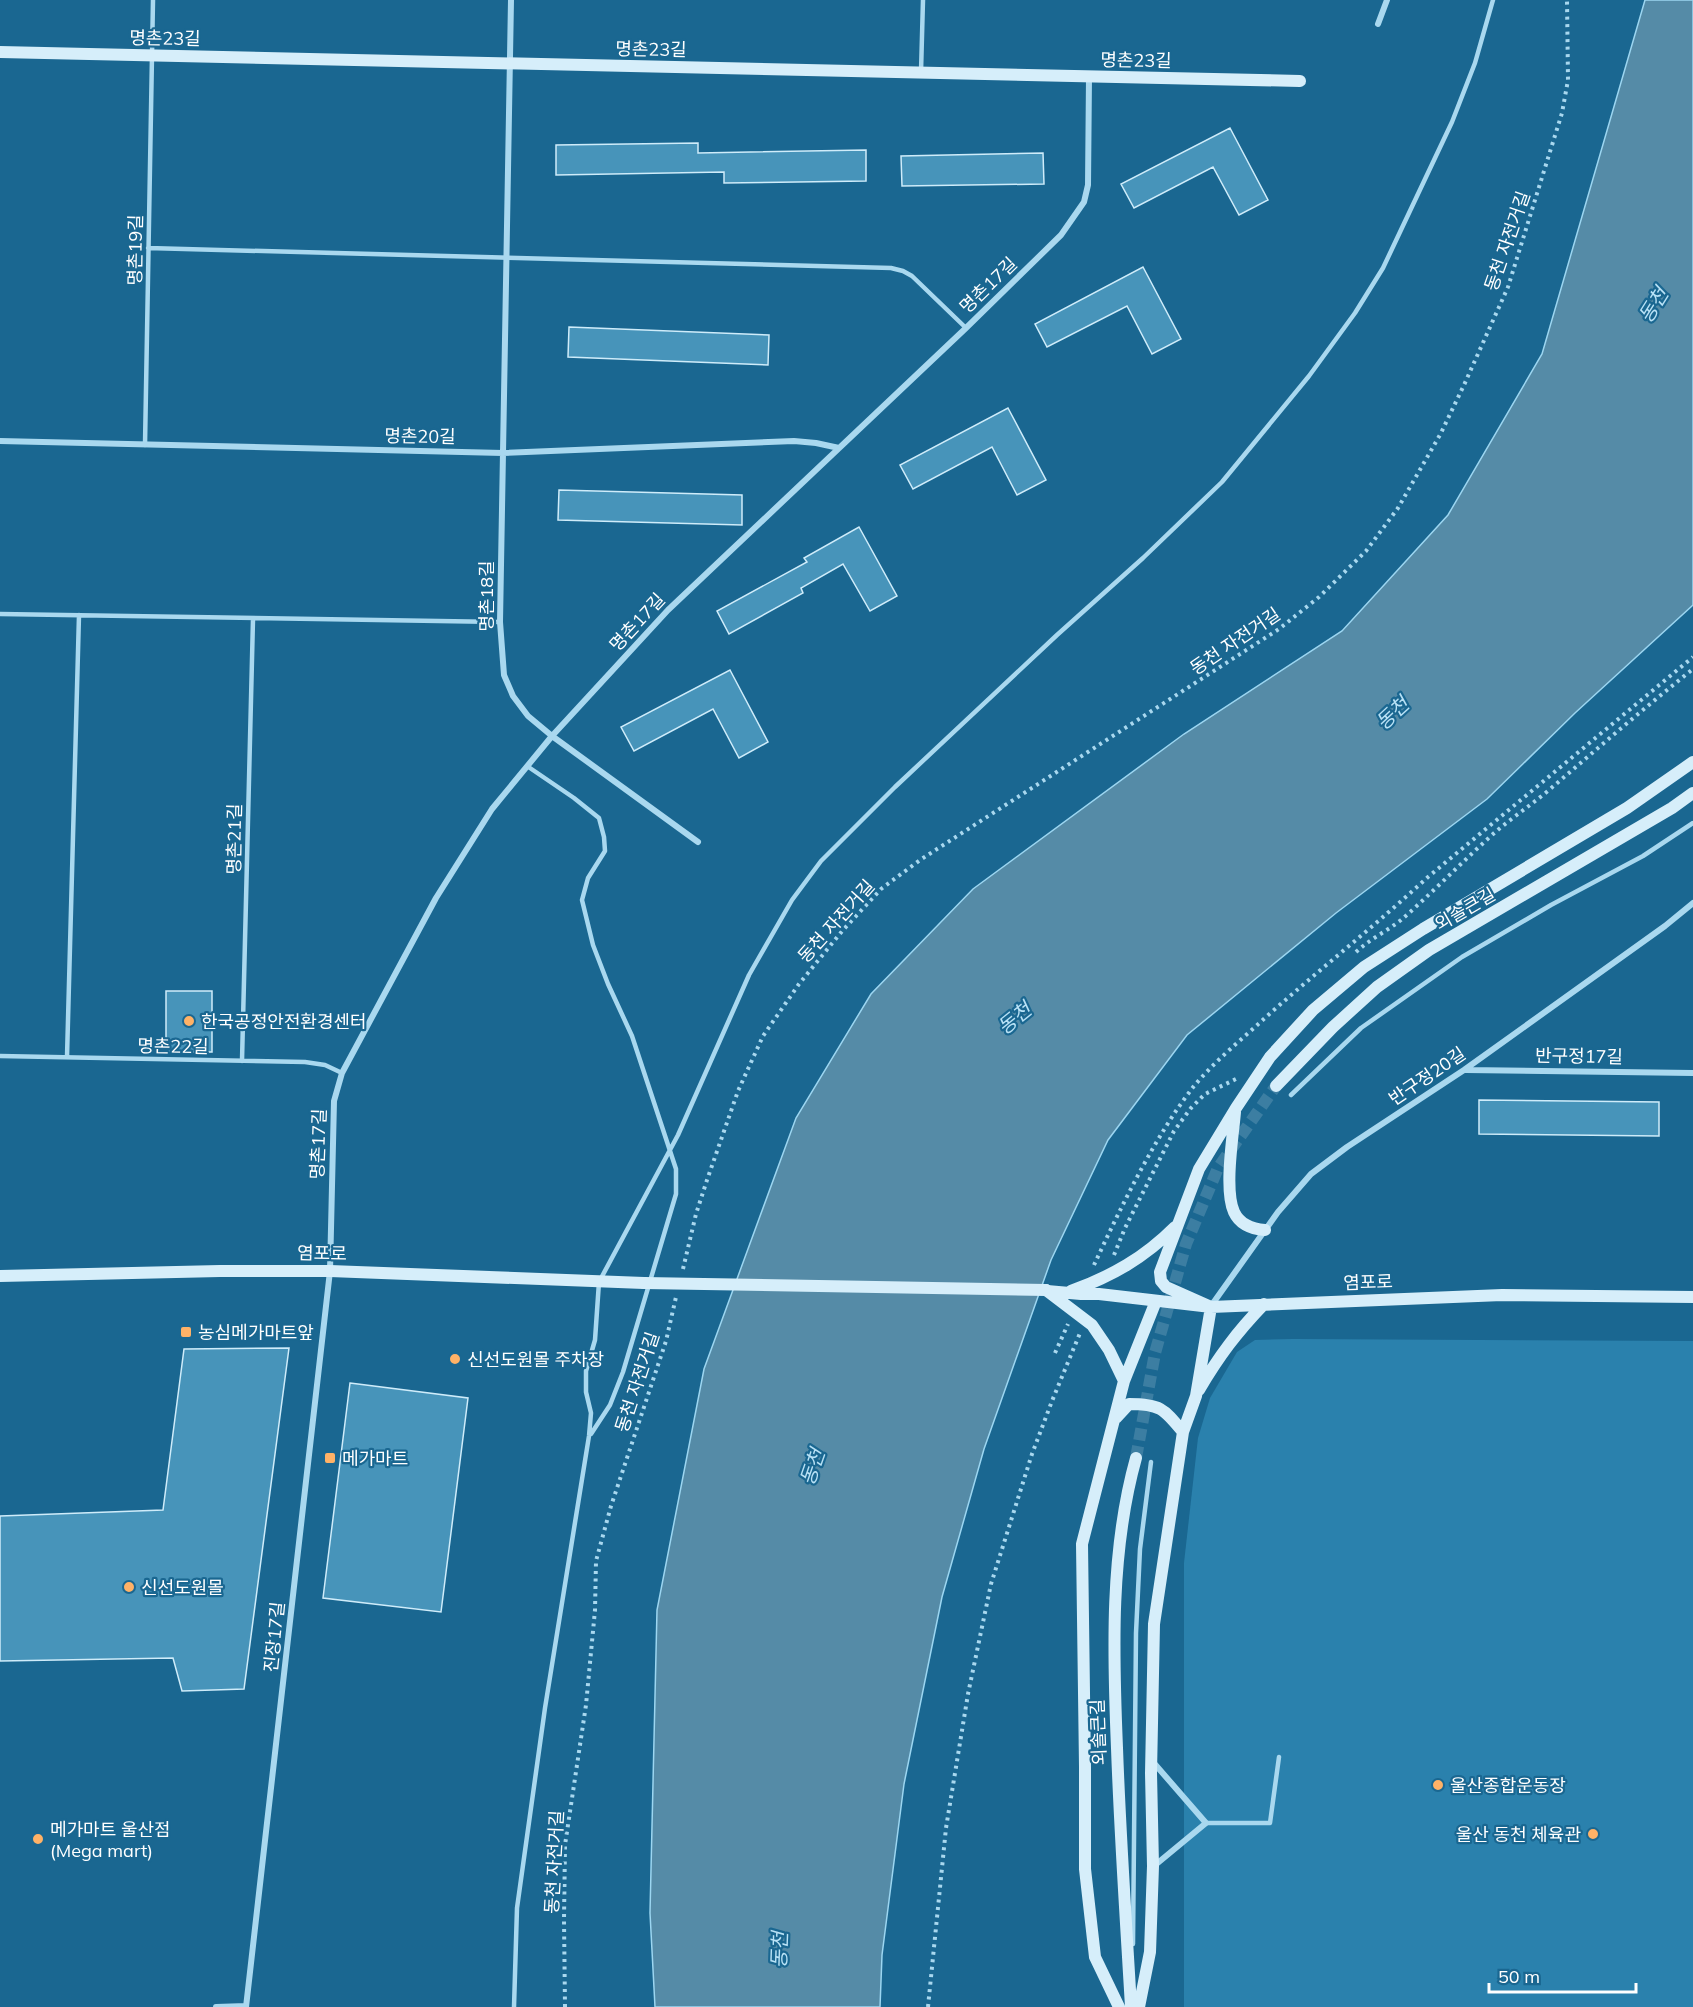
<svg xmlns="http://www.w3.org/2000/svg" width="1693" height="2007" viewBox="0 0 1693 2007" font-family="Mulish,'Noto Sans KR',sans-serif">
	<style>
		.green { fill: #2a81ad }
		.water { fill: #558ba7; stroke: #9cd6f1; stroke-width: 1.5 }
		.building { fill: #4794ba; stroke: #cfecfa; stroke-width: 1.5 }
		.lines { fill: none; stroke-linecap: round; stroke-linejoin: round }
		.secondary-tunnel { stroke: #3c7ea2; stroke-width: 12; stroke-dasharray: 12 6; stroke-linecap: butt }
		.path { stroke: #a9d8ef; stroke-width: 4; stroke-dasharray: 3 4.5; stroke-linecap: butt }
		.lane { stroke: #a9d8ef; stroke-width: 4.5 }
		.street { stroke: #a9d8ef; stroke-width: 6 }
		.secondary { stroke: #d6eefa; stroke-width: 12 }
		.secondary-bridge { stroke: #d6eefa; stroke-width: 12 }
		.poi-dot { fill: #ffb267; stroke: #1a6791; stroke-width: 2 }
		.labels { text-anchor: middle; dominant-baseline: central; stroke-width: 4.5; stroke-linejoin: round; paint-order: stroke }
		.street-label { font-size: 18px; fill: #fff; stroke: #1a6791 }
		.poi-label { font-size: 18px; fill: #fff; stroke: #1a6791; text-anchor: start }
		.water-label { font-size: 20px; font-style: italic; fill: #b9e2f6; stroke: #1a6791 }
	</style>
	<rect width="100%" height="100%" fill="#1a6791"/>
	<path class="green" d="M 1293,1339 L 1693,1341 L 1693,2007 L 1184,2007 L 1184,1563 L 1198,1438 L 1210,1398 L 1237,1352 L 1255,1340 Z"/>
	<path class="water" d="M 1645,0 L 1693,0 L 1693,605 L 1575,713 L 1487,799 L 1336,913 L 1187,1035 L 1108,1140 L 1051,1260 L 984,1449 L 942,1597 L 904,1784 L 882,1955 L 880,2007 L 655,2007 L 650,1913 L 657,1610 L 704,1369 L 796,1118 L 871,994 L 973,889 L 1184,734 L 1342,631 L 1448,515 L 1542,354 Z"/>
	<path class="building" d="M 1230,128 L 1268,200 L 1239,215 L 1213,167 L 1134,208 L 1121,184 Z
		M 698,143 L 698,153 L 866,150 L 866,181 L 724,183 L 724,172 L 556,175 L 556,145 Z
		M 1043,153 L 1044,184 L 902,186 L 901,156 Z
		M 1143,267 L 1181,339 L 1152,354 L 1127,306 L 1047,347 L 1035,324 Z
		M 569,327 L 769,335 L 768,365 L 568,357 Z
		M 1008,408 L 1046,480 L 1017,495 L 992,447 L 913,489 L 900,465 Z
		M 559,490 L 742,495 L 742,525 L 558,520 Z
		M 859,527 L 897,596 L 870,611 L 843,564 L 801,588 L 803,593 L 729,634 L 717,611 L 807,562 L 804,558 Z
		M 730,670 L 768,742 L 739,758 L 713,709 L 634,751 L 621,727 Z
		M 166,991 L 212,991 L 212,1052 L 166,1052 Z
		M 1479,1100 L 1659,1102 L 1659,1136 L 1479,1134 Z
		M 289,1348 L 244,1689 L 182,1691 L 173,1658 L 0,1661 L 0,1516 L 163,1510 L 184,1349 Z
		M 350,1383 L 468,1398 L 441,1612 L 323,1598 Z"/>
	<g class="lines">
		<path class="secondary-tunnel" d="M 1136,1458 L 1155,1353 L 1186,1244 L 1218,1168 L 1276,1086"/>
		<path class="path" d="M 1356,952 C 1370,939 1387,931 1401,920 C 1432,893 1461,863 1492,835 C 1510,819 1530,806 1549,790 C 1597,749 1644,708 1693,669
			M 1114,1255 L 1125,1228 L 1174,1131 L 1191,1108 L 1205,1094 L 1236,1079
			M 1094,1265 C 1121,1207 1155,1136 1194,1086 C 1215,1061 1242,1039 1266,1017 C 1320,969 1376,925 1428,877 L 1693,657
			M 683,1269 L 696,1214 L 707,1180 L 738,1091 L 763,1036 L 799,984 L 843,930 L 881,889 L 920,860 L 1279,629 L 1319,597 L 1366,551 L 1398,508 L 1441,433 L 1464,385 L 1508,287 L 1562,113 L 1568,80 L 1567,0
			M 1055,1353 L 1068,1324
			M 565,2007 L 564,1920 L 565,1845 L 586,1705 L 595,1610 L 596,1561 L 611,1506 L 666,1341 L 676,1297
			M 928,2007 L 946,1828 L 968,1694 L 991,1584 L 1032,1454 L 1052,1401 L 1080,1333"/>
		<path class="lane" d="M 921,72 L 923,0
			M 148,248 L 891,268 L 903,271 L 912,276 L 966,328
			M 145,445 L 153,0
			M 0,614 L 500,622
			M 527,766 L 574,798 L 599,818 L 604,837 L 605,851 L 588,878 L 582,900 L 593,945 L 608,984 L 632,1036 L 676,1169 L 676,1194 L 623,1372 L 610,1405 L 591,1434
			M 0,1056 L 305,1062 L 325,1065 L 342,1073
			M 67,1057 L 79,615
			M 242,1061 L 253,619
			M 1291,1095 L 1361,1028 L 1462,957 L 1551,905 L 1643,856 L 1693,823
			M 1206,1823 L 1270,1823 L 1279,1757
			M 1133,1944 L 1136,1633 L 1140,1549 L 1151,1462
			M 514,2007 L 517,1908 L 545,1708 L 589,1436 L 591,1413 L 586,1392 L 586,1371 L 595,1340 L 599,1282 L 678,1135 L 749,975 L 792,900 L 821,861 L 895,787 L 1057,635 L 1143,558 L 1222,482 L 1309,376 L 1355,313 L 1383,268 L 1452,122 L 1475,63 L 1493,0"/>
		<path class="street" d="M 511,0 L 500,622 L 504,675 L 513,696 L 528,716 L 552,736 L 698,842
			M 1378,24 L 1387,0
			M 0,441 L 503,453 L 794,441 L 816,443 L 839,448
			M 1466,1070 L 1693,1073
			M 1211,1306 L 1278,1212 L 1311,1174 L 1347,1147 L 1464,1070 L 1665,926 L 1693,903
			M 1153,1762 L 1206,1823 L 1154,1866
			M 216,2007 L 246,2006
			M 246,2007 L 330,1271 L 334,1101 L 342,1073 L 436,898 L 492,809 L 552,736 L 668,610 L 966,328 L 1061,235 L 1084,202 L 1088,185 L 1089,77"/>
		<path class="secondary" d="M 0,52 L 1300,81
			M 1276,1086 L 1333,1027 L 1377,987 L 1429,950 L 1672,808 L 1693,793
			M 1235,1112 C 1233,1136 1224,1190 1234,1212 C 1240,1225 1252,1229 1265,1230
			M 0,1276 L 220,1271 L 330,1271 L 644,1283
			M 1046,1290 L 1092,1325 L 1109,1350 L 1124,1381 L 1082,1544 L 1085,1767 L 1085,1869 L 1095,1957 L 1119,2007
			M 1047,1291 L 1081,1294 L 1099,1294 L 1211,1307 L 1502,1295 L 1693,1297
			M 1071,1291 C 1112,1276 1144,1258 1175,1227
			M 1124,1381 L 1156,1301
			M 1199,1390 C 1219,1356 1237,1332 1264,1304
			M 1116,1418 L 1129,1404 C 1161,1404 1164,1409 1183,1432
			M 1131,2007 C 1126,1921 1120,1834 1117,1748 C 1113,1652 1110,1551 1136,1458
			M 1139,2007 L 1150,1952 L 1153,1866 L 1151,1773 L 1154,1624 L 1183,1432 L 1196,1396 L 1211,1307 L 1166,1287 L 1161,1281 L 1160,1272 L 1199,1169 L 1236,1108 L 1270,1057 L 1313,1010 L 1364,967 L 1423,929 L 1627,808 L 1693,762"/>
		<path class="secondary-bridge" d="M 644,1283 L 1046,1290"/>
	</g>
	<g class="poi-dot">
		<circle cx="189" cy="1021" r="6"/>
		<rect x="180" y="1326" width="12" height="12" rx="3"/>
		<circle cx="455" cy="1359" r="6"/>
		<rect x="324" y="1452" width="12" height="12" rx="3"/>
		<circle cx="129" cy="1587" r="6"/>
		<circle cx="1438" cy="1785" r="6"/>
		<circle cx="1593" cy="1834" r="6"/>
		<circle cx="38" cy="1839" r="6"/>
	</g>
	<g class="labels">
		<g class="street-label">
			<text transform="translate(165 38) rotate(1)">명촌23길</text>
			<text transform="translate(651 49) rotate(1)">명촌23길</text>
			<text transform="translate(1136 60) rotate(1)">명촌23길</text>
			<text transform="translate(1507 241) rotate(-71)">동천 자전거길</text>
			<text transform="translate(135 250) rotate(-89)">명촌19길</text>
			<text transform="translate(988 285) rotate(-44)">명촌17길</text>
			<text transform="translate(420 436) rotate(1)">명촌20길</text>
			<text transform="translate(486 596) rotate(-90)">명촌18길</text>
			<text transform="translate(637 622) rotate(-47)">명촌17길</text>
			<text transform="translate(1235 641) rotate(-34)">동천 자전거길</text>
			<text transform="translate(234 839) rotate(-89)">명촌21길</text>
			<text transform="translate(1465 909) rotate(-30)">외솔큰길</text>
			<text transform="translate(836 921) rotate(-48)">동천 자전거길</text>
			<text transform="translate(173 1046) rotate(1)">명촌22길</text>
			<text transform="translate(1579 1056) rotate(1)">반구정17길</text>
			<text transform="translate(1427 1076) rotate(-34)">반구정20길</text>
			<text transform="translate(318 1144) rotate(-88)">명촌17길</text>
			<text transform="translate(322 1253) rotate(1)">염포로</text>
			<text transform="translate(1368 1282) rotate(-2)">염포로</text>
			<text transform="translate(637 1382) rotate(-72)">동천 자전거길</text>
			<text transform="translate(274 1637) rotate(-84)">진장17길</text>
			<text transform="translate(1098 1732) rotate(-92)">외솔큰길</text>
			<text transform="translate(554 1862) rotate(-87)">동천 자전거길</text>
		</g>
		<g class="poi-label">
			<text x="201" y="1021">한국공정안전환경센터</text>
			<text x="198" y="1332">농심메가마트앞</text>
			<text x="467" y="1359">신선도원몰 주차장</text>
			<text x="342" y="1458">메가마트</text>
			<text x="141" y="1587">신선도원몰</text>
			<text x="1450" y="1785">울산종합운동장</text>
			<text x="50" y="1829">메가마트 울산점<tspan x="50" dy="21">(Mega mart)</tspan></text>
			<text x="1581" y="1834" text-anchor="end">울산 동천 체육관</text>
		</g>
		<g class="water-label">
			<text transform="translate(1653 305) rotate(-58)">동천</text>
			<text transform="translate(1392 713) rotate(-43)">동천</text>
			<text transform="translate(1014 1018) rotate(-39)">동천</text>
			<text transform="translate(812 1467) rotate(-71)">동천</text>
			<text transform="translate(779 1950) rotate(-88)">동천</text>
		</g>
	</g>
	<path d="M1489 1983v9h147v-9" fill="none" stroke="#ffffff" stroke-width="3"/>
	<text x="1498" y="1983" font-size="18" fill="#ffffff" stroke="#1a6791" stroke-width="4.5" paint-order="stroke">50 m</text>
</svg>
